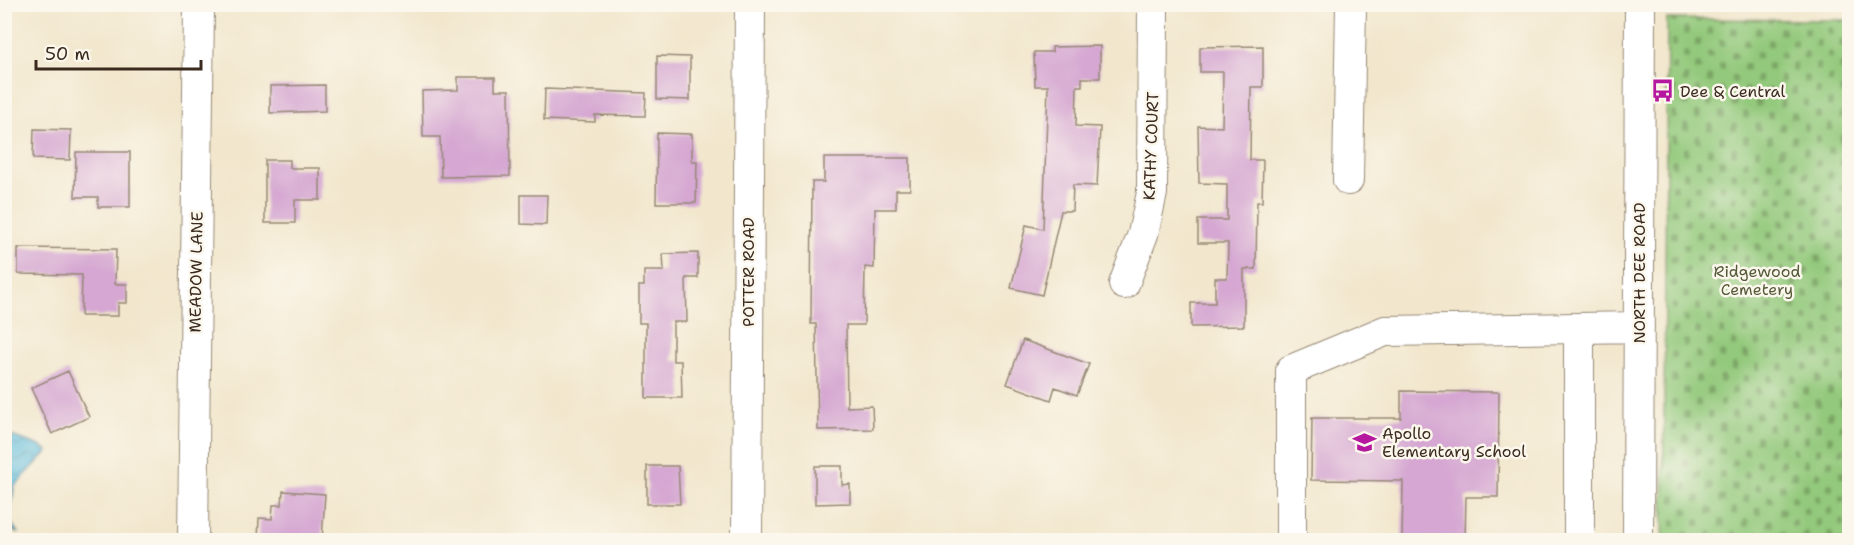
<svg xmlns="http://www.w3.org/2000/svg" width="1854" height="545" viewBox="0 0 1854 545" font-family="'Shantell Sans',sans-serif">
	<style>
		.cemetery { fill: url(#cemetery-stones); stroke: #677a4c; stroke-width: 1.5 }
		.water { fill: url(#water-waves); stroke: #4d737e; stroke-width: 1.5 }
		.building { fill: #d5a7d2 }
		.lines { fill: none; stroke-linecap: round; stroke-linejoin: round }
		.minor-casing { stroke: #968876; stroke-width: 32 }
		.minor { stroke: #fff; stroke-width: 30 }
		.labels { text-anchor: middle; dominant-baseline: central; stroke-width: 5; stroke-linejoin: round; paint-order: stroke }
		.poi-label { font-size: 16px; fill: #3b2a1e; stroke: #fbf7ec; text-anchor: start }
		.street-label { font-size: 16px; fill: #3b2a1e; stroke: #fbf7ec }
		.park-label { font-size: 16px; fill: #555a3a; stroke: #fbf7ec }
	</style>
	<defs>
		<pattern id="cemetery-stones" width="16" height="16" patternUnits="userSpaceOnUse" patternTransform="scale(1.5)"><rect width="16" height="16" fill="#93c97b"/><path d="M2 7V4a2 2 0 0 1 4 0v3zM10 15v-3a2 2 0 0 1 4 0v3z" fill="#79a364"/></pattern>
		<pattern id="water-waves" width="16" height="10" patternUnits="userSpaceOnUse" patternTransform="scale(1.5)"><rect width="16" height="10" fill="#5fbcdd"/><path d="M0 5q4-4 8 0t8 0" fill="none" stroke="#5099b3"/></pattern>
	</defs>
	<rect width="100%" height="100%" fill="#fbf7ec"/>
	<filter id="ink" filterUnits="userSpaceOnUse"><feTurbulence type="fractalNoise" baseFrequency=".0167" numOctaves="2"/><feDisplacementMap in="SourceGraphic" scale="12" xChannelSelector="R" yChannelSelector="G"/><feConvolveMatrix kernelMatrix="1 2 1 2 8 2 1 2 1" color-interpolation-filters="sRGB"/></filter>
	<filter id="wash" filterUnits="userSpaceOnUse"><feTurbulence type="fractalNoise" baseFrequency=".008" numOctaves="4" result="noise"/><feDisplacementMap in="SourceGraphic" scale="24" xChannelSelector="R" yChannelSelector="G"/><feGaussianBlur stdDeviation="1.35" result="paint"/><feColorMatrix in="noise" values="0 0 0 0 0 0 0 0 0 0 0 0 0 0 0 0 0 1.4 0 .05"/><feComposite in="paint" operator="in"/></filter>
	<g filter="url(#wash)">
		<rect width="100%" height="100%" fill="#f2e7cd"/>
		<path class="cemetery" d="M 1667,19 L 1849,20 L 1849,540 L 1663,540 Z"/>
		<path class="water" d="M 5,434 L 38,445 L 48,451 L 14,487 L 10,521 L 18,533 L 5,529 Z"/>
		<g id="blocks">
			<path class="building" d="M 1100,46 L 1100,78 L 1082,78 L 1082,86 L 1077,86 L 1076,126 L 1100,127 L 1097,186 L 1073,185 L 1072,211 L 1061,211 L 1042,295 L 1011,288 L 1026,225 L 1043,229 L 1048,86 L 1035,86 L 1034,52 L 1052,52 L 1052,47 Z
				M 1263,46 L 1263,87 L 1251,87 L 1250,160 L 1263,160 L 1262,202 L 1257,202 L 1256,269 L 1244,269 L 1244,326 L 1191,327 L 1191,303 L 1215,303 L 1215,278 L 1227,278 L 1228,243 L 1198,243 L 1198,220 L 1227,220 L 1227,184 L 1199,183 L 1198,126 L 1222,127 L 1223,72 L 1200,72 L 1200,47 Z
				M 657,56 L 690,57 L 690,100 L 657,99 Z
				M 458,77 L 495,77 L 495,90 L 509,90 L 510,176 L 441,177 L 440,137 L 423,137 L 422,91 L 458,90 Z
				M 325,85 L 325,111 L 270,113 L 270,86 Z
				M 545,89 L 646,93 L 645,116 L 595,115 L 595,122 L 544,120 Z
				M 34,129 L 71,130 L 70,160 L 33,159 Z
				M 657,133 L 692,134 L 692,161 L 697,161 L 696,203 L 656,203 Z
				M 76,152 L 130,152 L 130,207 L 98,207 L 98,197 L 75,197 Z
				M 824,158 L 910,158 L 910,190 L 896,190 L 896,209 L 875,209 L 874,268 L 865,267 L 864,325 L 846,325 L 847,407 L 872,406 L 873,429 L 818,430 L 816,324 L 811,324 L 812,182 L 824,182 Z
				M 265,160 L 290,160 L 290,168 L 320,168 L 320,200 L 295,200 L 295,223 L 265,223 Z
				M 521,195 L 547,195 L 546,225 L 521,224 Z
				M 18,248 L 116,249 L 115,284 L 127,284 L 127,303 L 118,303 L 118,316 L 81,316 L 82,275 L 18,274 Z
				M 698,253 L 698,278 L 686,278 L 687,322 L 673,322 L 673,361 L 681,361 L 682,398 L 646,398 L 646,323 L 639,323 L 639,286 L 644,286 L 644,271 L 664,271 L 663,254 Z
				M 1023,340 L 1089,364 L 1077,395 L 1055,387 L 1051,400 L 1007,384 Z
				M 68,371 L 89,417 L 52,434 L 31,388 Z
				M 1401,391 L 1499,392 L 1498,497 L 1466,497 L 1465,540 L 1402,540 L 1403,481 L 1311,480 L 1312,418 L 1401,418 Z
				M 647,466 L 678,466 L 680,504 L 647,504 Z
				M 815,466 L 842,466 L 842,485 L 850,484 L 850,503 L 815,504 Z
				M 283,491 L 325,494 L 322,540 L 258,539 L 259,518 L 272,519 L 273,505 L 282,505 Z"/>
		</g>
	</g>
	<g filter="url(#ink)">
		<use href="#blocks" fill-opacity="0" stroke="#968876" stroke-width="1.5"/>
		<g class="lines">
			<defs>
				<path id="minor" d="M 1348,180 L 1351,4
					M 1124,284 L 1143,234 L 1152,193 L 1153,4
					M 1579,328 L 1579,540
					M 193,540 L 199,4
					M 747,540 L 750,4
					M 1291,540 L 1291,370 L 1385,331 L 1639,327
					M 1638,540 L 1640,4"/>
			</defs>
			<use href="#minor" class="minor-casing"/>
			<use href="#minor" class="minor"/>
		</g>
	</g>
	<defs>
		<symbol id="bus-bare" viewBox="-9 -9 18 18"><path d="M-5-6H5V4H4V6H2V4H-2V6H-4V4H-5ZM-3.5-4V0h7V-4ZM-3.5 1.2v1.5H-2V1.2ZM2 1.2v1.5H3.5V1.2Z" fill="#b5179e" stroke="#fbf7ec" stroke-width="2.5" paint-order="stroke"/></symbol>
		<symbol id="school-bare" viewBox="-9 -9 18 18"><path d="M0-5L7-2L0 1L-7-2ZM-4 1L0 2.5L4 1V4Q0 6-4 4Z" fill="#b5179e" stroke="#fbf7ec" stroke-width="2.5" paint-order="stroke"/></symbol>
	</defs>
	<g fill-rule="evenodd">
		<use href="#bus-bare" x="1646" y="74" width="33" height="33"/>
		<use href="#school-bare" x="1348" y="426" width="33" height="33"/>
	</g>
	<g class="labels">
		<g class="poi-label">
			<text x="1680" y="91">Dee &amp; Central</text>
			<text x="1382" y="433">Apollo<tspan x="1382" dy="18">Elementary School</tspan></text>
		</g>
		<g class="street-label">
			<text transform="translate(1151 146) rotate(-88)">KATHY COURT</text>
			<text transform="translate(196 272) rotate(-89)">MEADOW LANE</text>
			<text transform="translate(748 272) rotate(-90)">POTTER ROAD</text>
			<text transform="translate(1639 273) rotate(-90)">NORTH DEE ROAD</text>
		</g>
		<g class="park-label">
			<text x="1757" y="271">Ridgewood<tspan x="1757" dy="18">Cemetery</tspan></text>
		</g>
	</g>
	<rect width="1854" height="545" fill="none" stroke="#fbf7ec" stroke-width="24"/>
	<path d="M36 60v9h165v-9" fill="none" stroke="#3b2a1e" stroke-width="3"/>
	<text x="45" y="60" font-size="18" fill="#3b2a1e" stroke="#fbf7ec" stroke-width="4.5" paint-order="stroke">50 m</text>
</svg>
